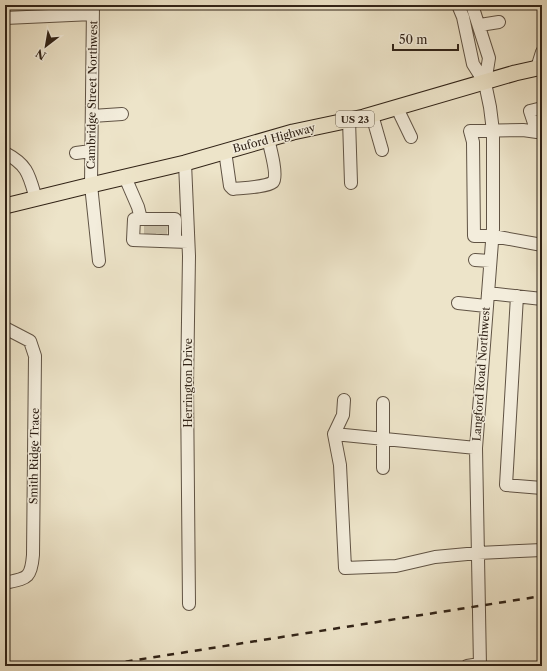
<svg xmlns="http://www.w3.org/2000/svg" width="547" height="671" viewBox="0 0 547 671" font-family="'Libre Caslon Text',serif">
	<style>
		.lines { fill: none; stroke-linecap: round; stroke-linejoin: round }
		.minor-tunnel { stroke: #c7bda5; stroke-width: 12; stroke-dasharray: 12 6; stroke-linecap: butt }
		.minor-casing { stroke: #605344; stroke-width: 14 }
		.major-casing { stroke: #312317; stroke-width: 17 }
		.minor { stroke: #f3eddc; stroke-width: 12 }
		.major { stroke: #ede4c9; stroke-width: 15 }
		.rail { stroke: #312317; stroke-width: 2.5; stroke-dasharray: 7 7; stroke-linecap: butt }
		.labels { text-anchor: middle; dominant-baseline: central; stroke-width: 3; stroke-linejoin: round; paint-order: stroke }
		.shield { fill: #f3eddc; stroke: #6b6052; stroke-width: 1 }
		.shield-label { font-size: 10px; font-weight: bold; fill: #312317 }
		.street-label { font-size: 11px; fill: #312317; stroke: #f3eddc }
	</style>
	<rect width="100%" height="100%" fill="#ede4c9"/>
	<filter id="stains"><feTurbulence type="fractalNoise" baseFrequency=".005" numOctaves="4"/><feColorMatrix values="0 0 0 0 .2 0 0 0 0 .09 0 0 0 0 .02 0 0 0 .5 -.17"/></filter>
	<radialGradient id="worn" r=".72"><stop offset=".6" stop-color="#630" stop-opacity="0"/><stop offset="1" stop-color="#630" stop-opacity=".3"/></radialGradient>
	<g class="lines">
		<path class="minor-tunnel" d="M 150,234 L 150,225
			M 161,234 L 162,225"/>
		<defs>
			<path id="minor" d="M 93,5 L 91,185 L 99,261
				M 458,5 L 463,17 L 473,64 L 485,83 L 490,107 L 493,131 L 493,229 L 476,448 L 480,666
				M 472,5 L 489,58 L 485,83
				M 5,18 L 93,14
				M 480,25 L 499,22
				M 537,68 L 542,52
				M 397,108 L 411,137
				M 372,115 L 382,150
				M 92,116 L 122,114
				M 349,120 L 351,183
				M 542,131 L 537,132 L 523,130 L 470,131 L 473,142 L 474,236 L 493,236 L 542,245
				M 537,132 L 530,111 L 542,108
				M 225,151 L 230,186 L 233,189 C 242,188 267,187 273,182 C 278,176 270,147 268,139
				M 5,153 C 28,165 29,175 36,199
				M 76,153 L 91,151
				M 185,163 L 189,256 L 187,385 L 189,604
				M 125,177 L 138,207 L 141,219
				M 175,241 L 175,219 L 134,219 L 133,240 L 188,242
				M 475,260 L 490,261
				M 488,293 L 542,299
				M 517,296 L 506,485 L 542,488
				M 458,303 L 486,306
				M 5,328 L 30,341 L 35,356 L 33,555 C 31,579 27,578 5,583
				M 344,400 L 343,415 L 334,434 L 340,465 L 345,568 L 396,566 L 435,557 L 478,553 L 542,550
				M 383,403 L 383,468
				M 334,434 L 476,448
				M 467,666 L 480,664"/>
			<path id="major" d="M 5,206 L 91,185 L 185,163 L 293,132 L 364,117 L 515,73 L 542,67"/>
		</defs>
		<use href="#minor" class="minor-casing"/>
		<use href="#major" class="major-casing"/>
		<use href="#minor" class="minor"/>
		<use href="#major" class="major"/>
		<path class="rail" d="M 98,666 L 542,596"/>
	</g>
	<g class="labels">
		<rect class="shield" x="336" y="111" width="38" height="16" rx="3"/>
		<g class="shield-label">
			<text x="355" y="119">US 23</text>
		</g>
		<g class="street-label">
			<text transform="translate(92 95) rotate(-89)">Cambridge Street Northwest</text>
			<text transform="translate(274 138) rotate(-15)">Buford Highway</text>
			<text transform="translate(481 374) rotate(-86)">Langford Road Northwest</text>
			<text transform="translate(188 383) rotate(-90)">Herrington Drive</text>
			<text transform="translate(34 456) rotate(-89)">Smith Ridge Trace</text>
		</g>
	</g>
	<rect width="547" height="671" fill="none" stroke="#ede4c9" stroke-width="20"/>
	<rect x="6" y="6" width="535" height="659" fill="none" stroke="#312317" stroke-width="2"/>
	<rect x="10" y="10" width="527" height="651" fill="none" stroke="#312317"/>
	<g transform="translate(46 46) rotate(211)" stroke="#f3eddc" stroke-width="3" paint-order="stroke">
	<path d="M0-3L7 15L0 10L-7 15Z" fill="#312317"/>
	<text y="-6" font-size="11" font-weight="bold" text-anchor="middle" fill="#312317">N</text>
	</g>
	<path d="M393 44v6h65v-6" fill="none" stroke="#312317" stroke-width="2"/>
	<text x="399" y="44" font-size="12" fill="#312317" stroke="#f3eddc" stroke-width="3" paint-order="stroke">50 m</text>
	<rect width="100%" height="100%" filter="url(#stains)"/>
	<rect width="100%" height="100%" fill="url(#worn)"/>
</svg>
